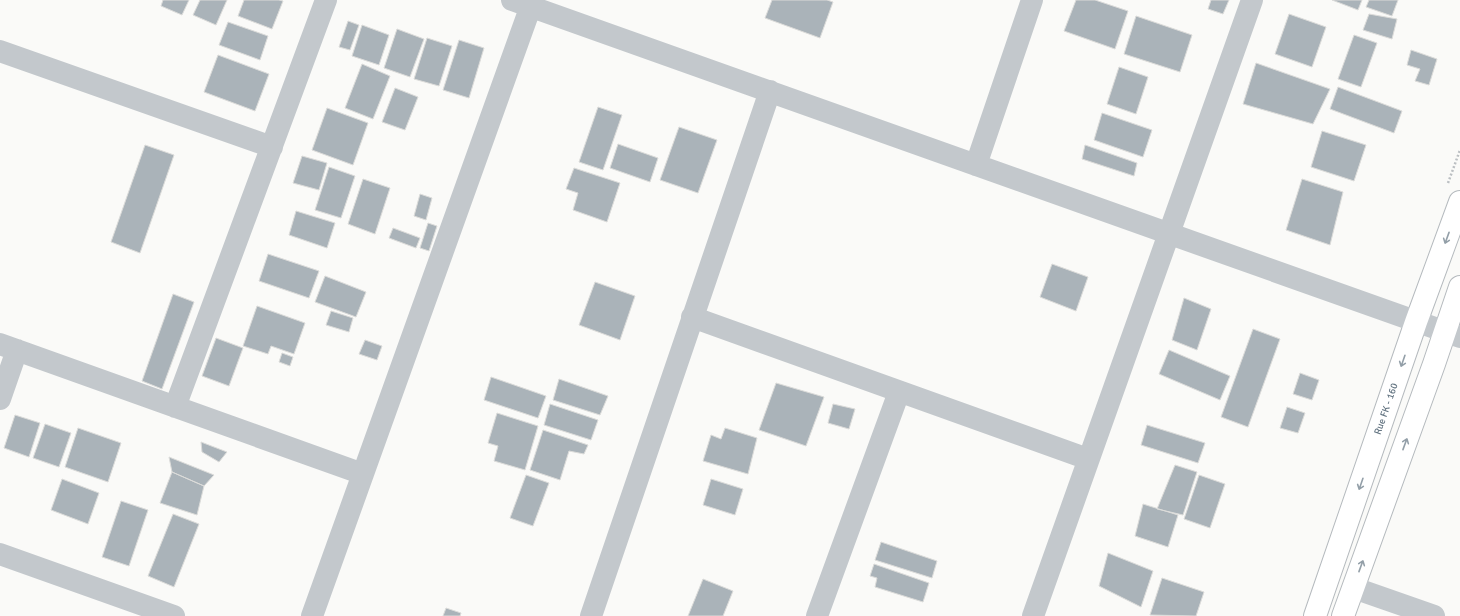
<svg xmlns="http://www.w3.org/2000/svg" width="1460" height="616" viewBox="0 0 1460 616" font-family="Signika,sans-serif">
	<style>
		.building { fill: #aab3b9; stroke: #dcdcda }
		.lines { fill: none; stroke-linecap: round; stroke-linejoin: round }
		.major-casing { stroke: #b5babe; stroke-width: 24 }
		.path { stroke: #bbbfc2; stroke-width: 2.5; stroke-dasharray: 2 2; stroke-linecap: butt }
		.minor { stroke: #c3c8cc; stroke-width: 22 }
		.major { stroke: #fff; stroke-width: 22 }
		.oneway { stroke: #939fa8 }
		.labels { text-anchor: middle; dominant-baseline: central; stroke-width: 4; stroke-linejoin: round; paint-order: stroke }
		.street-label { font-size: 10px; fill: #657683; stroke: #fff }
	</style>
	<rect width="100%" height="100%" fill="#fafaf8"/>
	<path class="building" d="M 163,0 L 189,0 L 182,15 L 161,6 Z
		M 200,0 L 227,0 L 216,25 L 193,15 Z
		M 244,0 L 279,0 L 283,1 L 272,29 L 238,16 Z
		M 772,0 L 827,0 L 833,2 L 820,38 L 765,18 Z
		M 1076,0 L 1095,0 L 1128,11 L 1115,49 L 1064,31 Z
		M 1211,0 L 1229,0 L 1223,14 L 1208,9 Z
		M 1332,0 L 1362,0 L 1358,10 Z
		M 1369,0 L 1398,0 L 1392,16 L 1366,7 Z
		M 1289,14 L 1326,27 L 1312,67 L 1275,54 Z
		M 1369,14 L 1397,19 L 1392,39 L 1363,30 Z
		M 1136,16 L 1192,35 L 1180,72 L 1124,54 Z
		M 348,21 L 359,25 L 350,50 L 339,47 Z
		M 228,22 L 268,36 L 260,60 L 219,45 Z
		M 362,25 L 389,35 L 379,65 L 352,56 Z
		M 397,29 L 424,39 L 410,77 L 384,68 Z
		M 1354,35 L 1377,43 L 1361,87 L 1338,79 Z
		M 427,38 L 452,46 L 439,86 L 414,79 Z
		M 459,40 L 484,48 L 469,98 L 443,90 Z
		M 1411,50 L 1437,59 L 1429,85 L 1415,81 L 1420,69 L 1407,65 Z
		M 218,55 L 269,74 L 255,111 L 204,92 Z
		M 1256,63 L 1330,89 L 1313,124 L 1243,104 Z
		M 362,64 L 390,76 L 373,119 L 345,108 Z
		M 1119,67 L 1148,77 L 1136,114 L 1107,104 Z
		M 1338,87 L 1402,111 L 1394,133 L 1330,109 Z
		M 395,88 L 418,97 L 405,130 L 382,122 Z
		M 598,107 L 622,115 L 603,170 L 579,162 Z
		M 327,108 L 368,123 L 353,165 L 312,150 Z
		M 1102,113 L 1152,130 L 1143,157 L 1094,140 Z
		M 679,127 L 717,140 L 698,193 L 660,180 Z
		M 1322,131 L 1366,145 L 1354,181 L 1311,167 Z
		M 618,144 L 658,158 L 650,182 L 610,168 Z
		M 145,145 L 174,155 L 140,253 L 111,242 Z
		M 1085,145 L 1137,163 L 1134,176 L 1082,159 Z
		M 302,156 L 327,163 L 319,190 L 293,183 Z
		M 329,167 L 355,176 L 341,218 L 315,210 Z
		M 574,168 L 620,183 L 607,222 L 573,210 L 578,193 L 566,189 Z
		M 363,179 L 390,188 L 375,234 L 348,224 Z
		M 1302,179 L 1343,192 L 1330,245 L 1286,230 Z
		M 420,194 L 432,198 L 426,220 L 414,216 Z
		M 296,211 L 335,223 L 327,248 L 289,235 Z
		M 428,223 L 437,226 L 429,251 L 420,248 Z
		M 393,228 L 420,238 L 416,248 L 389,238 Z
		M 268,254 L 319,271 L 309,298 L 259,281 Z
		M 1052,264 L 1088,277 L 1076,311 L 1040,297 Z
		M 325,276 L 366,292 L 356,317 L 315,302 Z
		M 595,282 L 635,296 L 620,340 L 579,325 Z
		M 173,294 L 194,302 L 162,389 L 142,381 Z
		M 1184,298 L 1211,309 L 1197,350 L 1172,340 Z
		M 257,306 L 305,323 L 294,354 L 271,346 L 268,354 L 243,346 Z
		M 331,311 L 353,318 L 349,332 L 326,325 Z
		M 1253,329 L 1280,339 L 1248,427 L 1221,417 Z
		M 216,338 L 243,348 L 229,386 L 202,376 Z
		M 365,340 L 382,346 L 377,360 L 359,354 Z
		M 1169,350 L 1230,376 L 1220,400 L 1159,374 Z
		M 282,353 L 293,357 L 290,366 L 279,362 Z
		M 1300,373 L 1319,380 L 1312,400 L 1293,394 Z
		M 491,377 L 546,396 L 538,418 L 484,400 Z
		M 559,379 L 608,396 L 600,415 L 553,400 Z
		M 776,383 L 824,397 L 806,446 L 759,430 Z
		M 550,404 L 598,420 L 591,440 L 544,425 Z
		M 833,404 L 855,409 L 849,429 L 828,423 Z
		M 1287,407 L 1305,413 L 1298,433 L 1280,428 Z
		M 497,413 L 538,426 L 525,470 L 494,461 L 498,446 L 488,443 Z
		M 15,415 L 40,423 L 29,457 L 4,448 Z
		M 45,424 L 71,433 L 59,467 L 33,458 Z
		M 1147,425 L 1205,443 L 1198,463 L 1141,445 Z
		M 78,428 L 121,443 L 108,482 L 65,467 Z
		M 725,428 L 757,438 L 748,474 L 703,461 L 711,435 L 721,439 Z
		M 543,430 L 588,445 L 584,454 L 569,451 L 560,480 L 530,470 Z
		M 201,442 L 227,452 L 219,462 L 202,452 Z
		M 169,457 L 214,475 L 204,486 L 172,472 Z
		M 1175,465 L 1197,472 L 1183,515 L 1157,509 Z
		M 172,472 L 204,486 L 197,515 L 160,503 Z
		M 526,475 L 549,483 L 533,526 L 510,518 Z
		M 1199,475 L 1225,484 L 1210,528 L 1184,519 Z
		M 62,479 L 99,493 L 88,524 L 51,510 Z
		M 711,479 L 743,489 L 735,515 L 703,505 Z
		M 121,501 L 148,510 L 129,566 L 102,557 Z
		M 1143,504 L 1178,515 L 1168,547 L 1135,536 Z
		M 173,514 L 199,524 L 174,587 L 148,576 Z
		M 881,542 L 937,561 L 932,578 L 875,560 Z
		M 1108,553 L 1153,571 L 1141,607 L 1099,586 Z
		M 874,564 L 929,583 L 923,602 L 875,587 L 877,578 L 870,576 Z
		M 1162,578 L 1204,592 L 1196,616 L 1150,615 Z
		M 703,579 L 733,591 L 723,616 L 688,616 Z
		M 446,608 L 461,613 L 460,616 L 443,616 Z"/>
	<g class="lines">
		<defs>
			<g id="major">
				<path id="s1" d="M 1315,616 L 1416,322 L 1460,202"/>
				<path d="M 1343,616 L 1434,364 L 1460,287"/>
			</g>
		</defs>
		<use href="#major" class="major-casing"/>
		<path class="path" d="M 1448,183 L 1460,150"/>
		<path class="minor" d="M 512,0 L 1460,337
			M 0,51 L 272,147
			M 976,165 L 1032,0
			M 692,317 L 1088,459
			M 0,344 L 363,474
			M 0,399 L 17,350
			M 175,407 L 326,0
			M 0,554 L 174,616
			M 1354,588 L 1434,616
			M 312,616 L 533,0
			M 591,616 L 770,91
			M 817,616 L 899,392
			M 1033,616 L 1252,0"/>
		<use href="#major" class="major"/>
	</g>
	<defs><path id="oneway-shaft" d="M-6 0H5M1.5-3L5.5 0L1.5 3" fill="none" stroke-width="1.6" stroke-linecap="round" stroke-linejoin="round"/></defs>
	<g class="oneway">
		<use href="#oneway-shaft" transform="translate(1447 238) rotate(110)"/>
		<use href="#oneway-shaft" transform="translate(1403 361) rotate(109)"/>
		<use href="#oneway-shaft" transform="translate(1405 444) rotate(-70)"/>
		<use href="#oneway-shaft" transform="translate(1361 484) rotate(109)"/>
		<use href="#oneway-shaft" transform="translate(1361 566) rotate(-70)"/>
	</g>
	<g class="labels">
		<g class="street-label">
			<text stroke="none"><textPath href="#s1" startOffset="219">Rue FK - 160</textPath></text>
		</g>
	</g>
</svg>
